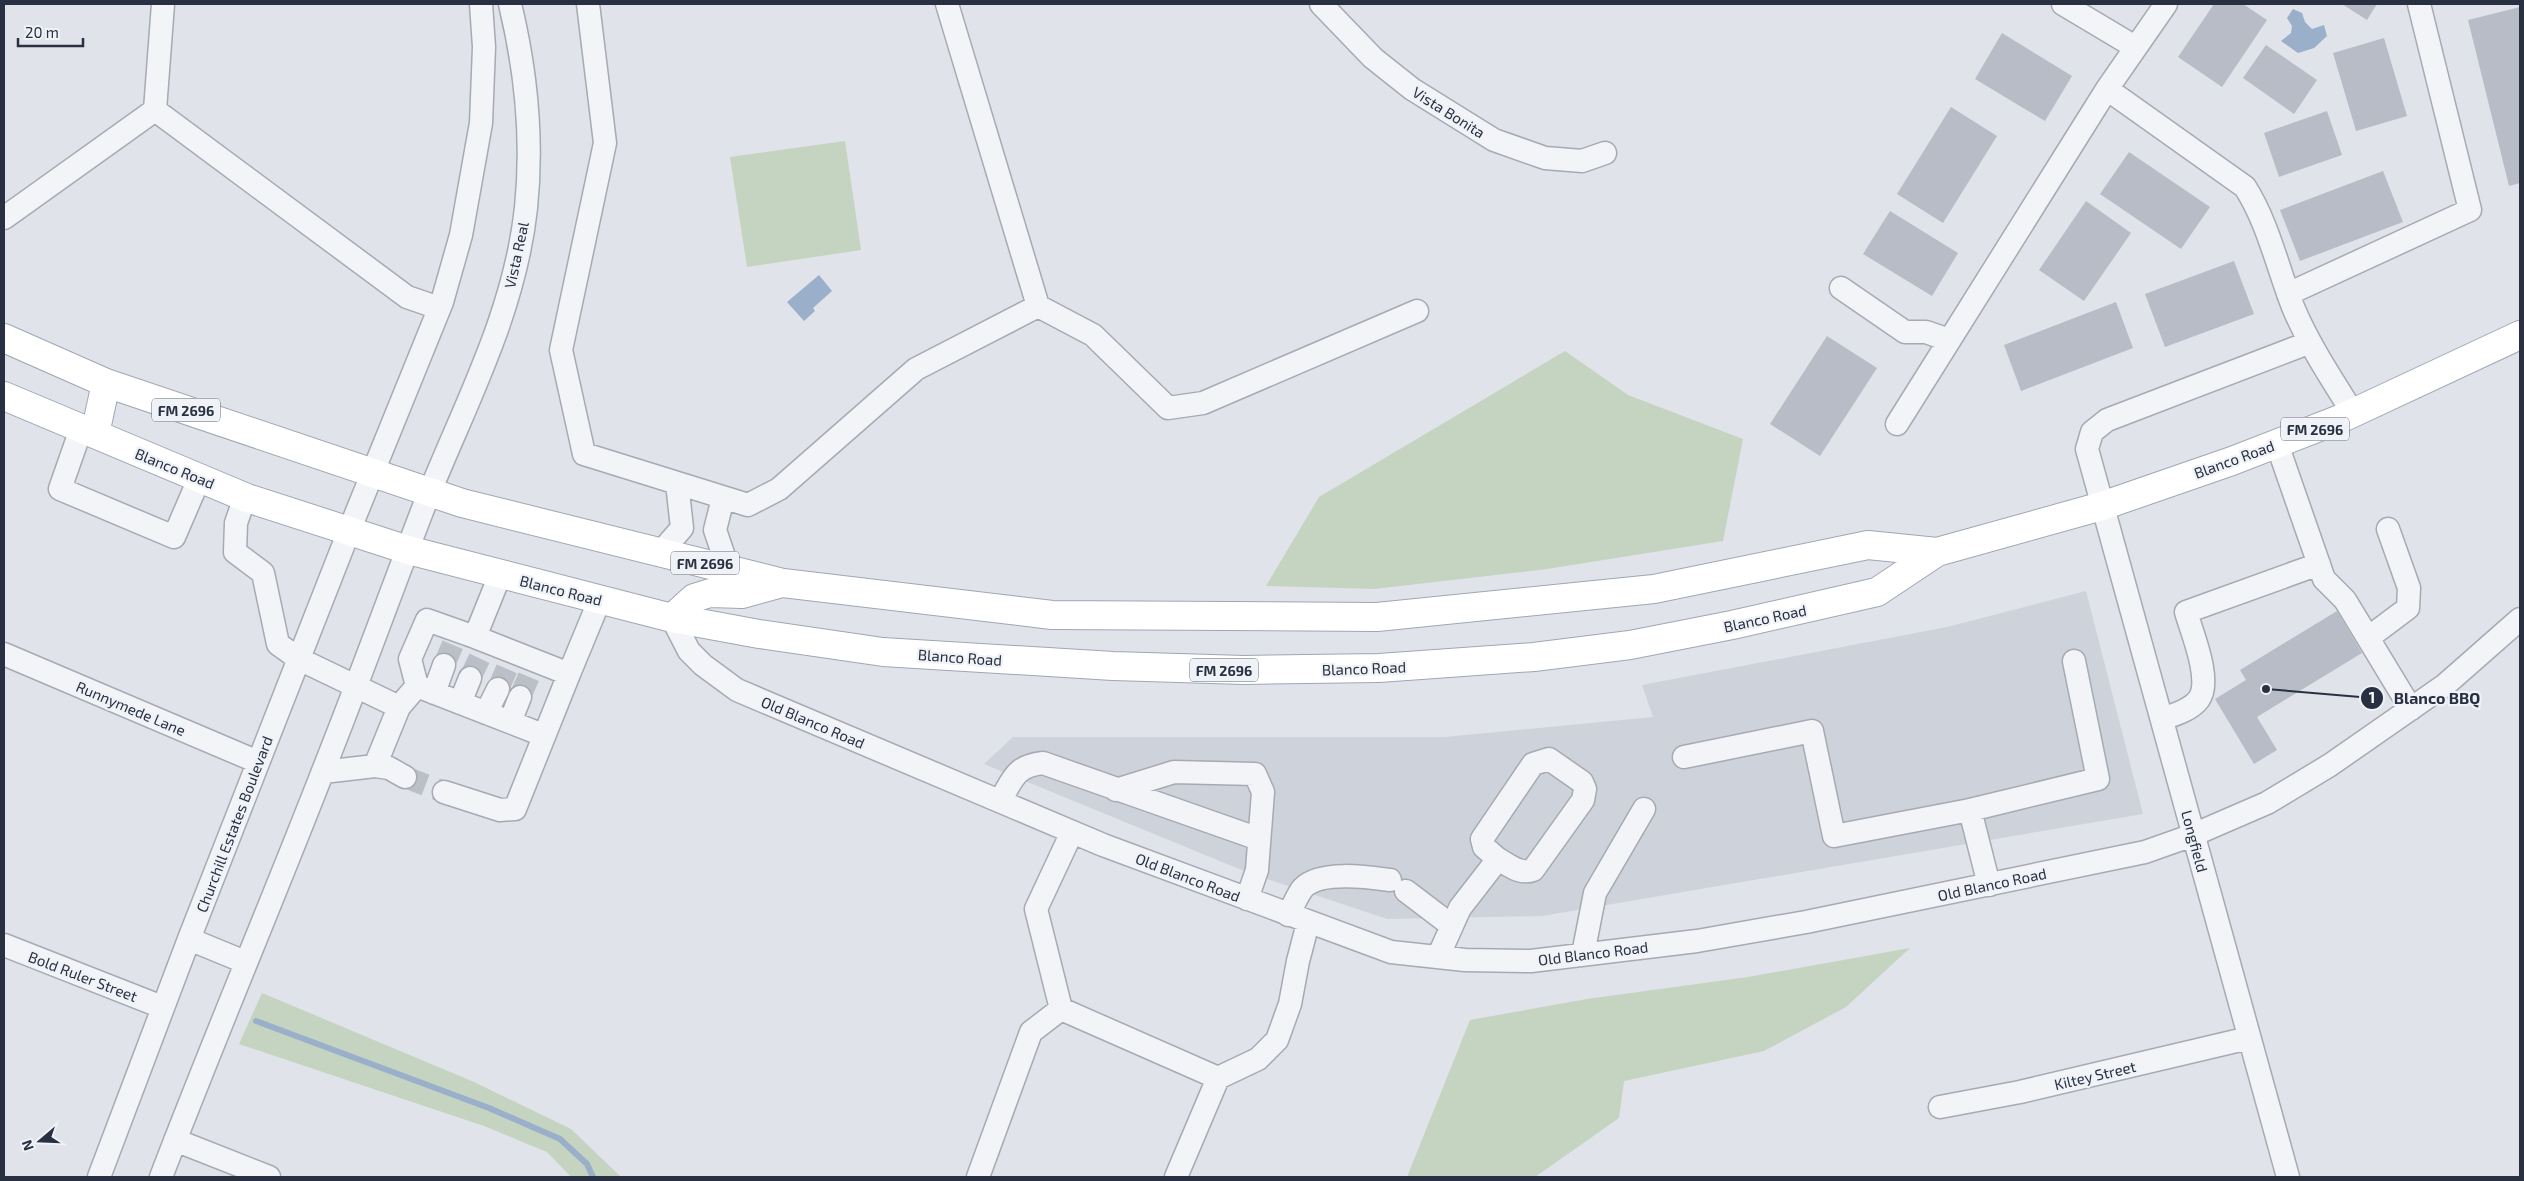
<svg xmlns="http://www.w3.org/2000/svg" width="2524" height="1181" viewBox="0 0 2524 1181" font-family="'Exo 2',sans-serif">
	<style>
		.built { fill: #ced2db }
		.green { fill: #c5d3c1 }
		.water { fill: #9aafca }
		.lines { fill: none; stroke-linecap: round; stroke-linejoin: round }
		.stream { stroke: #9aafca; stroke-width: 6 }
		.building { fill: #b7bcc6 }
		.minor-tunnel { stroke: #bbbfc7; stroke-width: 22; stroke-dasharray: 22 11; stroke-linecap: butt }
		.minor-casing { stroke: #a5aab3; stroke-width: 25 }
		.major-casing { stroke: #9fa7b5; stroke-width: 30 }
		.minor { stroke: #f3f4f7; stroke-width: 22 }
		.major { stroke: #fff; stroke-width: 28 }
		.labels { text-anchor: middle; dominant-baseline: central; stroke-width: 4.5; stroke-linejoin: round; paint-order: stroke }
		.shield { fill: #eff2f7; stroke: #646a78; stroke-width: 1 }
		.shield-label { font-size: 14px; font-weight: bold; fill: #283041 }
		.street-label { font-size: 15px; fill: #283041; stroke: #eff2f7 }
		.leader { fill: none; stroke: #283041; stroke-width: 2 }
		.callout-dot { fill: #283041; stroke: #eff2f7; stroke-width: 2 }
		.mark-label { font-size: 15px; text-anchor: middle; font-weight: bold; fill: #fff }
		.callout-label { font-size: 16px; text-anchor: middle; font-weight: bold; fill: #283041; stroke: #eff2f7; stroke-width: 4.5; stroke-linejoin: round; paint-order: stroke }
	</style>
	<rect width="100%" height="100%" fill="#e0e3e9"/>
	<path class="built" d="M 2086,591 L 2143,814 L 1542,916 L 1387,919 L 1249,873 L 984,764 L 1013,737 L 1445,737 L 1653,717 L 1642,685 L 1947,627 Z"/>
	<path class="green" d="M 845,141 L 861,250 L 747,267 L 730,157 Z
		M 1565,351 L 1628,395 L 1743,439 L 1723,541 L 1547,569 L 1374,589 L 1266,586 L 1319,497 Z
		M 1910,948 L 1846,1007 L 1764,1051 L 1624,1081 L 1619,1118 L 1535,1177 L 1407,1177 L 1470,1020 L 1587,999 L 1748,977 Z
		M 262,993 L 474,1082 L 571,1129 L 621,1177 L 571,1177 L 547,1152 L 484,1126 L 239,1044 Z"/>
	<path class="water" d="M 2293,9 L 2302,13 L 2305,22 L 2312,29 L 2324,25 L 2327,36 L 2314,48 L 2298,53 L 2281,41 L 2291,33 L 2292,26 L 2287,18 Z
		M 819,275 L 832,291 L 813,308 L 815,311 L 804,321 L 787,302 Z"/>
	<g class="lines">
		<path class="stream" d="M 256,1021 L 489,1108 L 560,1139 L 587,1164 L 593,1177"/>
	</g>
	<path class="building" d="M 2214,4 L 2243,4 L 2267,20 L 2222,87 L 2178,57 Z
		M 2342,4 L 2377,4 L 2367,20 Z
		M 2520,7 L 2520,183 L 2509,186 L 2468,20 Z
		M 2002,33 L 2072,76 L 2045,121 L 1975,79 Z
		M 2384,38 L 2407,116 L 2356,131 L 2333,53 Z
		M 2266,45 L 2317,80 L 2294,114 L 2243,78 Z
		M 1951,107 L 1997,136 L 1943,223 L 1897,194 Z
		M 2327,111 L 2342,155 L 2279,177 L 2264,133 Z
		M 2129,152 L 2210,207 L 2181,249 L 2100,194 Z
		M 2383,171 L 2403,222 L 2300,261 L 2280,210 Z
		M 2086,201 L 2131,233 L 2084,301 L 2039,270 Z
		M 1890,211 L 1958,253 L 1932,296 L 1863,254 Z
		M 2234,261 L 2254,314 L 2165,347 L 2145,294 Z
		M 2116,302 L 2133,348 L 2021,391 L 2004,345 Z
		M 1827,336 L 1877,368 L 1820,456 L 1770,424 Z
		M 2337,611 L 2362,653 L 2257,717 L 2277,750 L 2254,764 L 2215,699 L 2246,680 L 2240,670 Z"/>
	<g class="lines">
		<path class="minor-tunnel" d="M 444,665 L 453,644
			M 470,678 L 481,655
			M 498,689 L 508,666
			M 520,697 L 529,676
			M 405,777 L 444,792"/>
		<defs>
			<path id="minor" d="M 163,4 L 155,110 L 407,297 L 439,308
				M 588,4 L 605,143 L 561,350 L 584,454 L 748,505 L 779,489 L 916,369 L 1038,306 L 1093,335 L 1168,408 L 1203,403 L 1417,311
				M 947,4 L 1038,306
				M 1321,4 L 1373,58 L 1412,89 L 1494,140 L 1545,158 L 1582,161 L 1605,153
				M 2063,4 L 2135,47
				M 2107,89 L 2245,187 C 2268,223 2277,266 2293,307 C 2309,345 2331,378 2353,413
				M 4,218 L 155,110
				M 1841,288 L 1905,332 L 1926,332 L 1949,340
				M 2288,294 L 2470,210 L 2419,4
				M 1897,424 L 2107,89 L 2166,4
				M 81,429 L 60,489 L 174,537 L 199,479
				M 2277,444 L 2324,579 L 2345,600 L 2411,709
				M 245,497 L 236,523 L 235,552 L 263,573 L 278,644 L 299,659 L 399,707 L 417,686 L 543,735
				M 723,498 L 715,530 L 728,568
				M 661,552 L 682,528 L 677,483
				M 500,575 L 475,637 L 569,674 L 600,599
				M 672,618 L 689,651 L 703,665 L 737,690 L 1103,845 L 1391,952 L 1465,960 L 1531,961 L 1697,941 L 1806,922 L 2145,852 L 2193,835 L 2267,803 L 2330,765 L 2445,685 L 2520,619
				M 2368,638 L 2408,608 L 2409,588 L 2388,529
				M 4,654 L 258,762
				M 417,686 L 410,659 L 427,620 L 475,637
				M 434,693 L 444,665
				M 460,703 L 470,678
				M 486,713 L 498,689
				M 2162,719 C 2174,715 2191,710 2199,699 C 2212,680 2192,633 2186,612 L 2319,564
				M 510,722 L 520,697
				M 1684,757 L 1812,731 L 1834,836 L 1970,810 L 1989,885
				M 375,766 L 389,768 L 405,777
				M 323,772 L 375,766 L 399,707
				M 1116,790 L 1174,772 L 1255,774 L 1263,792 L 1257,870 L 1247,899
				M 444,792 L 500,810 L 515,809 L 569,674
				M 1000,801 C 1013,779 1015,766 1043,763 L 1259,839
				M 1970,810 L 2098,779 L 2074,661
				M 1406,891 L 1452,926
				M 1288,915 C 1293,907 1297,895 1303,888 C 1320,870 1368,877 1390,880
				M 189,939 L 245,962
				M 4,945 L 162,1007
				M 1583,954 L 1595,893 L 1644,809
				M 1438,957 L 1460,908 L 1498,859 L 1484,847 L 1482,839 L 1533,764 L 1549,759 L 1582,782 L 1585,789 L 1583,800 L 1533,870 C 1520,875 1509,865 1498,859
				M 1061,1009 L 1036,909 L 1072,832
				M 1940,1107 L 2020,1092 L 2249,1038
				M 175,1140 L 269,1177
				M 99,1177 L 189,939 L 349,531 L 442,302 L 461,235 L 481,123 L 484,47 L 481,4
				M 161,1177 C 213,1041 270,907 323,771 C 357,686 388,600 421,514 C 460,413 514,319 526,208 C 533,140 526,70 510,4
				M 978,1177 L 1031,1032 L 1061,1009 L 1218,1078
				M 1176,1177 L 1218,1078 L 1258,1059 L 1277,1040 L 1290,1004 L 1298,961 L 1308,923
				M 2288,1177 L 2087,449 L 2092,432 L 2107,420 L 2308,343"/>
			<path id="major" d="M 4,338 L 106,383 L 462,503 L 783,583 L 1052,615 L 1377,617 L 1654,589 L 1868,545 L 1937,552
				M 4,396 L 247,498 L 408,550 L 672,618 L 759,634 L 883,652 L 1113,666 L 1244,670 L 1379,668 L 1534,657 L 1630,645 L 1732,625 L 1877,592 L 1937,552 L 2102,506 L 2232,461 L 2340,419 L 2520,335
				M 95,434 L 106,383
				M 672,618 L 694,598 L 710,593 L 742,594 L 782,583"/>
		</defs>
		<use href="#minor" class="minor-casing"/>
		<use href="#major" class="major-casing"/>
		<use href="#minor" class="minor"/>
		<use href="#major" class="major"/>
	</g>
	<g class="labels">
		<g class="shield">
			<rect x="152" y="398.5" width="68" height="23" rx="4"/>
			<rect x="2281" y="417.5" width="68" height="23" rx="4"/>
			<rect x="671" y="551.5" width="68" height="23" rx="4"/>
			<rect x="1190" y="658.5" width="68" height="23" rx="4"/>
		</g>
		<g class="shield-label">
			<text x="186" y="410">FM 2696</text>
			<text x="2315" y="429">FM 2696</text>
			<text x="705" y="563">FM 2696</text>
			<text x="1224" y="670">FM 2696</text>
		</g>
		<g class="street-label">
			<text transform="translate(1449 112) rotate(32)">Vista Bonita</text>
			<text transform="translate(516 255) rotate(-78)">Vista Real</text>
			<text transform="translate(2234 459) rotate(-20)">Blanco Road</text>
			<text transform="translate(175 468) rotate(22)">Blanco Road</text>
			<text transform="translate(561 590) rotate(14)">Blanco Road</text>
			<text transform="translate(1765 618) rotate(-12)">Blanco Road</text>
			<text transform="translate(960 657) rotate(4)">Blanco Road</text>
			<text transform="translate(1364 668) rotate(-2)">Blanco Road</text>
			<text transform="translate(131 708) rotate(23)">Runnymede Lane</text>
			<text transform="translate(813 722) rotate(23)">Old Blanco Road</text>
			<text transform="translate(234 824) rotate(-69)">Churchill Estates Boulevard</text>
			<text transform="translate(2195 841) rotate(75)">Longfield</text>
			<text transform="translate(1188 877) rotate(21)">Old Blanco Road</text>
			<text transform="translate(1992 884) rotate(-12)">Old Blanco Road</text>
			<text transform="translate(1593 953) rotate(-7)">Old Blanco Road</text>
			<text transform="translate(83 976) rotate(21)">Bold Ruler Street</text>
			<text transform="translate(2095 1075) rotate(-13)">Kiltey Street</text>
		</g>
	</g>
	<path class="leader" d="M2266 689L2372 698"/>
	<g class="callout-dot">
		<circle cx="2266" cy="689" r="5"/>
		<circle cx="2372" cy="698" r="12"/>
	</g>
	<g class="mark-label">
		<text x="2372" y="703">1</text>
	</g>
	<g class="callout-label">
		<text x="2437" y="704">Blanco BBQ</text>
	</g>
	<rect width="2524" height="1181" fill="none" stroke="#283041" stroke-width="10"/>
	<g transform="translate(40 1141) rotate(251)" stroke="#eff2f7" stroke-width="4" paint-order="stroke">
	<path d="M0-4L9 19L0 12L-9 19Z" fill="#283041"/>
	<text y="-8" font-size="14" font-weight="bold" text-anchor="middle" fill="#283041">N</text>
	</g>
	<path d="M18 38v8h65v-8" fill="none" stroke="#283041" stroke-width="2.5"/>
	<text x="25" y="38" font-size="15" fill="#283041" stroke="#eff2f7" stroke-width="4" paint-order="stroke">20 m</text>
</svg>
